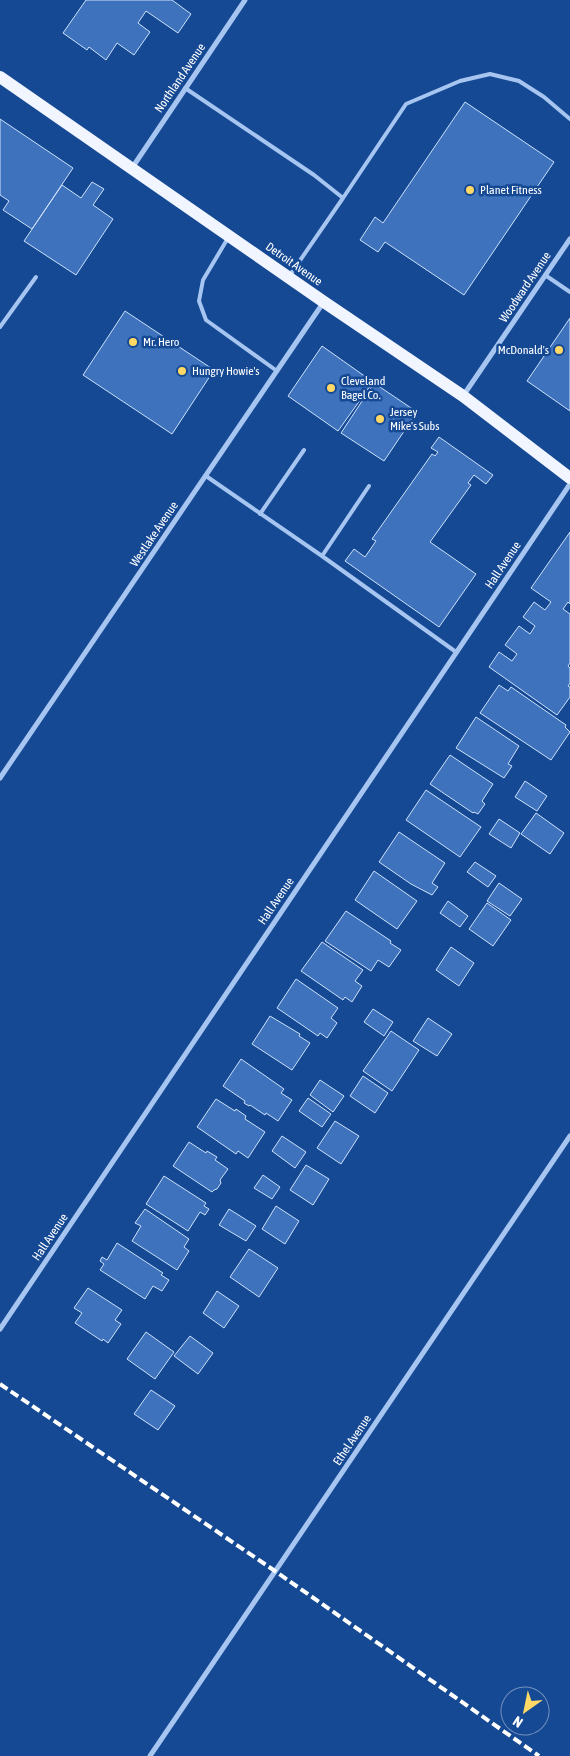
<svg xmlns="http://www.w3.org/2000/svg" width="570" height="1756" viewBox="0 0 570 1756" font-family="'Asap Condensed',sans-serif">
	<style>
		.building { fill: #3e72bc; stroke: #cde1fc }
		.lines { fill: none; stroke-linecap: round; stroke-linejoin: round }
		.lane { stroke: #a6c5f1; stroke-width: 4 }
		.street { stroke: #a6c5f1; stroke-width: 5 }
		.primary { stroke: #f0f5ff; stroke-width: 12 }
		.rail { stroke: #fff; stroke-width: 4; stroke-dasharray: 9 4; stroke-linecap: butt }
		.poi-dot { fill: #ffd866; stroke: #164994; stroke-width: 2 }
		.labels { text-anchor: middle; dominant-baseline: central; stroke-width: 5; stroke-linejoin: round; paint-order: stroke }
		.street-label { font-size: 12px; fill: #fff; stroke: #164994 }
		.poi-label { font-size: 12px; fill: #fff; stroke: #164994; text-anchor: start }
	</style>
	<rect width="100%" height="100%" fill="#164994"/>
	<path class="building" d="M 86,0 L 172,0 L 191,14 L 178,33 L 146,11 L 138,23 L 150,32 L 134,55 L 117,43 L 106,60 L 89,47 L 87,50 L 63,33 Z
		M 465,102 L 554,162 L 464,295 L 385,242 L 378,252 L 360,240 L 375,217 L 383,223 Z
		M 0,119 L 73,168 L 32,229 L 3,210 L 9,201 L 0,195 Z
		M 92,182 L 104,189 L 93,205 L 113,219 L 76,275 L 24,241 L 62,185 L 81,198 Z
		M 125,311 L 214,370 L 172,434 L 83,375 Z
		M 570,318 L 570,411 L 527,381 Z
		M 322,346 L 373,382 L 338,431 L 288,396 Z
		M 374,383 L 417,412 L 384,461 L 341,433 Z
		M 439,437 L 493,475 L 486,484 L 474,475 L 468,483 L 471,485 L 430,542 L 476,574 L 439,627 L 345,561 L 354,549 L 365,557 L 376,541 L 372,539 L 432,454 L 435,456 L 438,452 L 431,448 Z
		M 570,532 L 570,604 L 568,602 L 563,609 L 570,614 L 570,663 L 568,666 L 570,668 L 570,683 L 568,686 L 570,687 L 570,697 L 557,715 L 489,667 L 499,652 L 512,661 L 517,654 L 505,645 L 519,626 L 530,634 L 535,626 L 523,617 L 534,602 L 545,610 L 551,602 L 531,588 Z
		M 499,685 L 508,691 L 511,687 L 566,725 L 565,727 L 570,732 L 551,760 L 480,713 Z
		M 476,717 L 519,746 L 508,764 L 512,766 L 504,778 L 456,748 Z
		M 450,755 L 493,784 L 482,801 L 485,804 L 478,814 L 474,812 L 473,813 L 430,784 Z
		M 525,781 L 547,796 L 537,811 L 515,797 Z
		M 426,790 L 481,827 L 460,857 L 406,820 Z
		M 536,813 L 564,833 L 550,854 L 521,834 Z
		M 499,819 L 520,833 L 511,848 L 489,834 Z
		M 399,832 L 445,863 L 432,883 L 438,887 L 432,895 L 411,884 L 379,862 Z
		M 475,862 L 496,876 L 488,887 L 467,872 Z
		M 374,871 L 417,901 L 397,929 L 355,900 Z
		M 499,883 L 522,899 L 510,916 L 487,901 Z
		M 448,901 L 468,916 L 460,927 L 440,913 Z
		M 487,903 L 511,920 L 493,946 L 469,929 Z
		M 346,911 L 391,941 L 390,943 L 401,950 L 389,967 L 378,960 L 371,971 L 325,941 Z
		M 322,942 L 363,970 L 355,981 L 362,986 L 352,1002 L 345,997 L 343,1000 L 301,971 Z
		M 451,947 L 474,963 L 459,986 L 436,970 Z
		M 296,979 L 338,1008 L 331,1018 L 337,1023 L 327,1038 L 320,1033 L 318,1036 L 277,1008 Z
		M 373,1009 L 393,1022 L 384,1036 L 364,1022 Z
		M 270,1016 L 300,1034 L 299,1036 L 310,1043 L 292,1070 L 252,1044 Z
		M 428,1018 L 452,1034 L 437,1056 L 413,1041 Z
		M 391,1031 L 419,1050 L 392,1091 L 363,1071 Z
		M 241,1059 L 284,1089 L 281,1093 L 292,1100 L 278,1121 L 266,1113 L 265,1115 L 250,1105 L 249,1106 L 244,1103 L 245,1101 L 223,1086 Z
		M 363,1076 L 388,1093 L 375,1113 L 350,1096 Z
		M 320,1080 L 344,1096 L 333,1112 L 310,1095 Z
		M 308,1098 L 331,1114 L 322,1127 L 299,1111 Z
		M 216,1099 L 235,1111 L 236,1109 L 246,1116 L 245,1119 L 265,1132 L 248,1158 L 238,1151 L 236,1154 L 197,1127 Z
		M 335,1121 L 359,1136 L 341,1164 L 317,1148 Z
		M 282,1136 L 306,1152 L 295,1168 L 272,1151 Z
		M 189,1142 L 206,1153 L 207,1151 L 217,1157 L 215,1160 L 228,1169 L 220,1180 L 221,1183 L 217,1189 L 214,1190 L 212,1192 L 173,1166 Z
		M 306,1165 L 329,1179 L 313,1205 L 290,1190 Z
		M 263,1175 L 280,1187 L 272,1199 L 254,1188 Z
		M 164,1176 L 206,1203 L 204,1206 L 209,1209 L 205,1215 L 200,1212 L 188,1231 L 146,1204 Z
		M 276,1206 L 299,1221 L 285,1244 L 262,1229 Z
		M 145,1209 L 189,1239 L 184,1247 L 189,1251 L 177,1270 L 132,1241 L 141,1226 L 135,1223 Z
		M 229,1209 L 256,1226 L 246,1241 L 219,1225 Z
		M 117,1243 L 163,1273 L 161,1275 L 169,1280 L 162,1291 L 153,1286 L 145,1299 L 100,1270 L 104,1264 L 100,1261 L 102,1257 L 107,1260 Z
		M 249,1249 L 278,1268 L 259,1297 L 230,1277 Z
		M 88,1288 L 122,1310 L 115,1320 L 121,1324 L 108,1343 L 103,1339 L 102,1341 L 75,1323 L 82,1313 L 74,1308 Z
		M 217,1291 L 239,1306 L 224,1328 L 203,1313 Z
		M 146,1332 L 174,1352 L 155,1379 L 127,1359 Z
		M 190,1336 L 213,1353 L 198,1374 L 174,1356 Z
		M 151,1390 L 175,1406 L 158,1430 L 134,1414 Z"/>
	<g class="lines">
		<path class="lane" d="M 185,88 L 314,175 L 343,198 L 290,275
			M 343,198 L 406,104 L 460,81 L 490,74 L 519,81 L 544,97 L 570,119
			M 228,238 L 203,280 L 199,301 L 206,320 L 277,371
			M 545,275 L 570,292
			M 0,327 L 36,277
			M 206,476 L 322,556 L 369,486
			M 260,514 L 304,450
			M 322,556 L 456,652"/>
		<path class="street" d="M 132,168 L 245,0
			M 463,396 L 570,239
			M 0,778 L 323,303
			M 0,1329 L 570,484
			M 150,1756 L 570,1136"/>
		<path class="primary" d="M 0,77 L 324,302 L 463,396 L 570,478"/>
		<path class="rail" d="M 0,1384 L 275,1571 L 539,1756"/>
	</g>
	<g class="poi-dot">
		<circle cx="470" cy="190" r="5"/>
		<circle cx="133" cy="342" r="5"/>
		<circle cx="559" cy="350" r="5"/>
		<circle cx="182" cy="371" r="5"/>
		<circle cx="331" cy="388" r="5"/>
		<circle cx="380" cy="419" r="5"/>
	</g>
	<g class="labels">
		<g class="street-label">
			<text transform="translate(180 78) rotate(-56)">Northland Avenue</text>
			<text transform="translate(294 264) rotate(35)">Detroit Avenue</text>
			<text transform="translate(525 287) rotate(-56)">Woodward Avenue</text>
			<text transform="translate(154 534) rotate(-56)">Westlake Avenue</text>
			<text transform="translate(503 565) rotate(-56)">Hall Avenue</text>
			<text transform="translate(276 901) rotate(-56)">Hall Avenue</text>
			<text transform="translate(50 1237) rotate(-56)">Hall Avenue</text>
			<text transform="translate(352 1440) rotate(-56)">Ethel Avenue</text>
		</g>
		<g class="poi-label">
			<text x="480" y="190">Planet Fitness</text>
			<text x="143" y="342">Mr. Hero</text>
			<text x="549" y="350" text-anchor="end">McDonald's</text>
			<text x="192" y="371">Hungry Howie's</text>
			<text x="341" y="381">Cleveland<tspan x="341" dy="14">Bagel Co.</tspan></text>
			<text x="390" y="412">Jersey<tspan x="390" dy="14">Mike's Subs</tspan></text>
		</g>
	</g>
	<g transform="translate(525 1711) rotate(213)"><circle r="24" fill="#164994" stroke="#7392bf"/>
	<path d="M0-4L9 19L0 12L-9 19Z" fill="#ffd866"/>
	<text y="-8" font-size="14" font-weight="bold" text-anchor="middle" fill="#ffffff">N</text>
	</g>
</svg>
